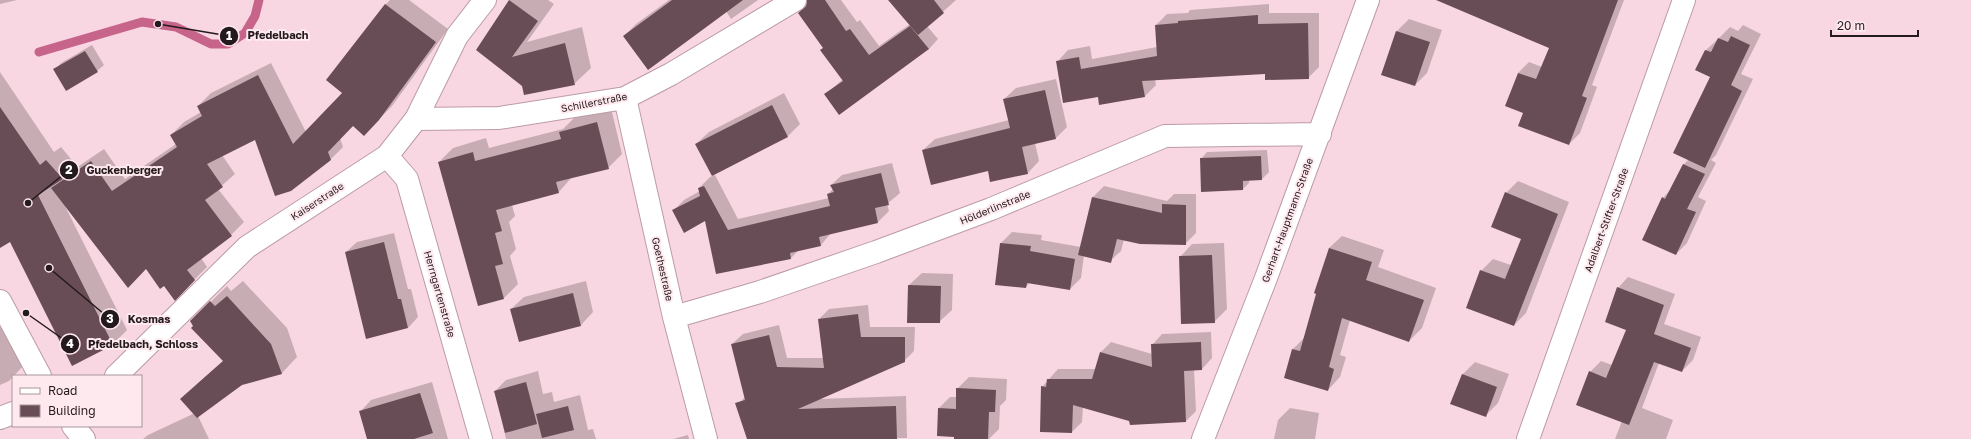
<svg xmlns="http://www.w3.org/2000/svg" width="1971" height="439" viewBox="0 0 1971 439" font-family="'Golos Text',sans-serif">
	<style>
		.shadow { fill: #0003 }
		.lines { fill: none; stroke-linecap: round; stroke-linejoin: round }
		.stream { stroke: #c66589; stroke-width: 9 }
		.building { fill: #694d56 }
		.minor-casing { stroke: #bb9ba5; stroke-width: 24 }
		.major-casing { stroke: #bb9ba5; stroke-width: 24 }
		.minor { stroke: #fff; stroke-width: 22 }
		.major { stroke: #fff; stroke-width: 22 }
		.labels { text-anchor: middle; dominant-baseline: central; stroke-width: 4; stroke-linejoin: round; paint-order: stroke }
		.street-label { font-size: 10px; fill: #24191c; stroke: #fee9ef }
		.leader { fill: none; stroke: #24191c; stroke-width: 1.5 }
		.callout-dot { fill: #24191c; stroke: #fee9ef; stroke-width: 1.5 }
		.mark-label { font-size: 12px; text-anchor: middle; font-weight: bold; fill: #fff }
		.callout-label { font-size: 11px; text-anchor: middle; font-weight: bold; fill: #24191c; stroke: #fee9ef; stroke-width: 4; stroke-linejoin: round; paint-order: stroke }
	</style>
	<rect width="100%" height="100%" fill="#f9d7e2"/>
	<path class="shadow" d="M 0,0 L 17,0 L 0,4 Z
		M 390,0 L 409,0 L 448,29 L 392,106 L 364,135 L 353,125 L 340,138 L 343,147 L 330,160 L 256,138 L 222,155 L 235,174 L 218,189 L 244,222 L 231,235 L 201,258 L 207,267 L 175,299 L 164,285 L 146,268 L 65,206 L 127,330 L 113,344 L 72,365 L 11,240 L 0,247 L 0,72 L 54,152 L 61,147 L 76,165 L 70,172 L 104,149 L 125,179 L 176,144 L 171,135 L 184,122 L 201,112 L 198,106 L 211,93 L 271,63 L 306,132 L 344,93 L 385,5 Z
		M 510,0 L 548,0 L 554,4 L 527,42 L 582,27 L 591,68 L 574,84 L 523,85 L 477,50 Z
		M 669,0 L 758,0 L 731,19 L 726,11 L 624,36 L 636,24 Z
		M 825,0 L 841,0 L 857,22 L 860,20 L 879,46 L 910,24 L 895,0 L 956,0 L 927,26 L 938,39 L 929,49 L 826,94 L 843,79 L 824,48 Z
		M 1529,0 L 1624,0 L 1592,85 L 1597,87 L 1580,133 L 1569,144 L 1524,112 L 1518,73 L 1529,62 L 1542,67 L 1550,47 Z
		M 1269,4 L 1269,13 L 1319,13 L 1319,67 L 1308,78 L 1266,73 L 1155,79 L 1156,85 L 1145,96 L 1099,96 L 1057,62 L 1068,50 L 1090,46 L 1092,59 L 1157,47 L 1156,25 L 1167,14 L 1188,13 L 1190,10 Z
		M 1409,19 L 1442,30 L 1427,73 L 1415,85 L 1382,74 L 1397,31 Z
		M 1743,25 L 1761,34 L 1741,74 L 1753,79 L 1716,155 L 1711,160 L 1716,163 L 1698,197 L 1706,201 L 1687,243 L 1676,254 L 1663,198 L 1671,189 L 1684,164 L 1689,159 L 1712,77 L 1697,70 L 1706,50 L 1718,39 L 1730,27 L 1738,31 Z
		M 92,45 L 104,65 L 97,71 L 55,70 L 61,63 Z
		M 1056,79 L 1067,127 L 1056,138 L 1035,143 L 1039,161 L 1028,173 L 991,181 L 989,170 L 923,150 L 935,139 L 1009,120 L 1004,99 L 1016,88 Z
		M 784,93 L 800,124 L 788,136 L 712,175 L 696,144 L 709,132 Z
		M 611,108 L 622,154 L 608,168 L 572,177 L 558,193 L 512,205 L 515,216 L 509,222 L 516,249 L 510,256 L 518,284 L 504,298 L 479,305 L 439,162 L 453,148 L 486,138 L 489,148 L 563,129 L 574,118 Z
		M 1267,150 L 1269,172 L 1262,179 L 1249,180 L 1249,183 L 1243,189 L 1201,159 L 1207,152 Z
		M 892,163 L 900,193 L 887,204 L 889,211 L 878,222 L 831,233 L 821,245 L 799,250 L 791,258 L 717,273 L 706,220 L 673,211 L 684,200 L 700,191 L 699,188 L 710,177 L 715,175 L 738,219 L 829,198 L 828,194 L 833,189 L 831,185 L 842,175 Z
		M 1518,181 L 1569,202 L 1526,313 L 1514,325 L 1481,271 L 1493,259 L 1511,265 L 1522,238 L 1506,193 Z
		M 1104,186 L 1167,201 L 1174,194 L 1196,194 L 1196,233 L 1185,244 L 1124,239 L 1121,251 L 1110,261 L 1084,255 L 1081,278 L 1070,289 L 1030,282 L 1026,287 L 1001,243 L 1012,232 L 1042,235 L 1041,240 L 1081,247 L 1093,197 Z
		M 394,233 L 408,289 L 411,289 L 418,317 L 408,328 L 346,252 L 357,242 Z
		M 1342,236 L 1384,250 L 1378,267 L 1436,288 L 1422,328 L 1409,341 L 1350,320 L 1340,355 L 1346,357 L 1340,377 L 1328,390 L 1286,378 L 1293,349 L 1305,337 L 1329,248 Z
		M 1224,243 L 1227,309 L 1214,322 L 1180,257 L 1192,244 Z
		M 922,273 L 953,274 L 952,310 L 939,322 L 909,285 Z
		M 1628,277 L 1675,294 L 1664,324 L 1701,337 L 1693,360 L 1682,371 L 1659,363 L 1642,408 L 1673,420 L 1666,439 L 1615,439 L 1622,421 L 1590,372 L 1601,361 L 1612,365 L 1627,329 L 1618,288 Z
		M 243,281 L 287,328 L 297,357 L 282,373 L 241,384 L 198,416 L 209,439 L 143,439 L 148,435 L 195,413 L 197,384 L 223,361 L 191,321 L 227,286 L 231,291 Z
		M 586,281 L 593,312 L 581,325 L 519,340 L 511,309 L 524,297 Z
		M 868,305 L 870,327 L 915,327 L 914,351 L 904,361 L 819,399 L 906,396 L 907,438 L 755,439 L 740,402 L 745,397 L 732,344 L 743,334 L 779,325 L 787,358 L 823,358 L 819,319 L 829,309 Z
		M 0,312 L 25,364 L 9,381 L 0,385 Z
		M 1211,332 L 1212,358 L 1202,369 L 1194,369 L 1196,411 L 1186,421 L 1130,424 L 1130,420 L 1083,406 L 1082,422 L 1072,432 L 1041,431 L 1042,387 L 1058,369 L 1096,369 L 1101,352 L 1111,342 L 1152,354 L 1152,345 L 1162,334 Z
		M 1475,362 L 1509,374 L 1498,403 L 1485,416 L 1462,375 Z
		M 538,371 L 543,394 L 552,392 L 554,402 L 580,395 L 588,430 L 593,429 L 596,439 L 506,439 L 495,391 L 506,380 Z
		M 969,377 L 1007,379 L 1006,400 L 1000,406 L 999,429 L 989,439 L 964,439 L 939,408 L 950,397 L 957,397 L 957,389 Z
		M 432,382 L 448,439 L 368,439 L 360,412 L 371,400 Z
		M 1290,408 L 1319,413 L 1315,439 L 1274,439 L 1278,420 Z
		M 688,435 L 689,439 L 673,439 Z"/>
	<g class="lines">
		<path class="stream" d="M 39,52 L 142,22 L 176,27 L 211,44 L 228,44 L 245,33 L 255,16 L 259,0"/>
	</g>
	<path class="building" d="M 509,0 L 538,21 L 512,57 L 565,43 L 575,85 L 524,95 L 522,86 L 476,50 Z
		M 672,0 L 743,0 L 648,70 L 623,36 Z
		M 807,0 L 825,0 L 846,31 L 850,29 L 869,55 L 910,26 L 929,49 L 839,115 L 824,94 L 843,81 L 820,50 L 823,48 L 798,13 L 806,6 Z
		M 888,0 L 934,0 L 944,13 L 918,35 Z
		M 1436,0 L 1618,0 L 1582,96 L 1587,98 L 1569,145 L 1518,126 L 1523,113 L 1505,106 L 1518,73 L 1536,79 L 1549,48 Z
		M 385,4 L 436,42 L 379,120 L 364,136 L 353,126 L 328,152 L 331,160 L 291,191 L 275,196 L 255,140 L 207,164 L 223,187 L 205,200 L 232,236 L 187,270 L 195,280 L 175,301 L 164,286 L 160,289 L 146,269 L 128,288 L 51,188 L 91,161 L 112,191 L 177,147 L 170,135 L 202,116 L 197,106 L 258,75 L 293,144 L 342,93 L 326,80 Z
		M 1258,15 L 1258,24 L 1308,23 L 1309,79 L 1265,80 L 1265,74 L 1142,81 L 1145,97 L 1099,105 L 1098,97 L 1063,103 L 1056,61 L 1079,57 L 1081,69 L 1157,56 L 1155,25 L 1178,23 L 1178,21 Z
		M 1396,31 L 1430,42 L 1415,86 L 1381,75 Z
		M 1731,36 L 1750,45 L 1731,85 L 1742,91 L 1705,168 L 1673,153 L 1710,77 L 1695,70 L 1705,50 L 1711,52 L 1718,38 L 1728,42 Z
		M 85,51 L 98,72 L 66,91 L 53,69 Z
		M 1045,90 L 1056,139 L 1022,147 L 1028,174 L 990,182 L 988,171 L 931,185 L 922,150 L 1010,128 L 1003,99 Z
		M 772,105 L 788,137 L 712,176 L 695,144 Z
		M 0,107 L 40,165 L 46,160 L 63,179 L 38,195 L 113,345 L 72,366 L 10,242 L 0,248 Z
		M 597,122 L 609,169 L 556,182 L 559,193 L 496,210 L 502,231 L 495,233 L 503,264 L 495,266 L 504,299 L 478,306 L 438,162 L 473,152 L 475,161 L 561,139 L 559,132 Z
		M 1261,156 L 1262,180 L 1243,181 L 1243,190 L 1201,192 L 1200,158 Z
		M 1683,164 L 1705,174 L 1687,209 L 1696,212 L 1676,255 L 1642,240 L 1662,197 L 1665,199 Z
		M 881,173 L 889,205 L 875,208 L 878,223 L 819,237 L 821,246 L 790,253 L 791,259 L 716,274 L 705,221 L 684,233 L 672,210 L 700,196 L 698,188 L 704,186 L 728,230 L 830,206 L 827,194 L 834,192 L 830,185 Z
		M 1505,192 L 1558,214 L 1514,326 L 1466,308 L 1480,270 L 1505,279 L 1521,239 L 1491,227 Z
		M 1092,197 L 1162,213 L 1162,204 L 1186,205 L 1186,245 L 1140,244 L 1117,239 L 1111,263 L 1078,255 Z
		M 384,242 L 398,299 L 401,299 L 408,328 L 366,339 L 345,252 Z
		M 1000,243 L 1031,246 L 1030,251 L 1075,259 L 1070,290 L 1027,283 L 1026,288 L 995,285 Z
		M 1329,248 L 1372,262 L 1366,280 L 1424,300 L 1409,342 L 1342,318 L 1329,367 L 1334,369 L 1328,391 L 1284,378 L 1292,349 L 1300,351 L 1316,294 L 1314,293 Z
		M 1212,255 L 1215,323 L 1181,324 L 1179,256 Z
		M 908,285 L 941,286 L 940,323 L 907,323 Z
		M 1617,287 L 1664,305 L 1654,334 L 1691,348 L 1682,372 L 1654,362 L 1629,425 L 1576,405 L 1589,371 L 1606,378 L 1626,330 L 1605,322 Z
		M 573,293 L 581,326 L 519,342 L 510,309 Z
		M 227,296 L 271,344 L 282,374 L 242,385 L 197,418 L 180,399 L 223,361 L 191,328 L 193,326 L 190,321 L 210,301 L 215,306 Z
		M 858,314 L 861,337 L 905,337 L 905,362 L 798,409 L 896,406 L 897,439 L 747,439 L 735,403 L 745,400 L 731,344 L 769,335 L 777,367 L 824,368 L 818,319 Z
		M 1201,342 L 1202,370 L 1184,371 L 1186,422 L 1130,425 L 1129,421 L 1073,405 L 1072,433 L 1040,432 L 1041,386 L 1046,387 L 1047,379 L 1092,379 L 1100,352 L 1152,367 L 1151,344 Z
		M 1462,374 L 1497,387 L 1486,417 L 1450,404 Z
		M 526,382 L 537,424 L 505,433 L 494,391 Z
		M 956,388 L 996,390 L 995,412 L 989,412 L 988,439 L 954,439 L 954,437 L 937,436 L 938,408 L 956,409 Z
		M 420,393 L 433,433 L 414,439 L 367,439 L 359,411 Z
		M 568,406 L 574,430 L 542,438 L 536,414 Z"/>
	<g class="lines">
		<defs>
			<path id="minor" d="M 625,98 L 674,317 L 706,439
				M 416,119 L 499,118 L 625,98 L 671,74 L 795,0
				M 387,156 L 407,179 L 481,439
				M 674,317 L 760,292 L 876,252 L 991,209 L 1165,136 L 1320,134
				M 116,376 L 247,247 L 387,156 L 416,119 L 457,36 L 485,0
				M 0,418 L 13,413
				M 1203,439 L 1266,278 L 1368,0
				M 1528,439 L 1684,0"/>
			<path id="major" d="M 0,301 L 40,376
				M 73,426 L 84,439"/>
		</defs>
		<use href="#minor" class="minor-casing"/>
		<use href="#major" class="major-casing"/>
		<use href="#minor" class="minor"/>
		<use href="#major" class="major"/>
	</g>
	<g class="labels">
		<g class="street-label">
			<text transform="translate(594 102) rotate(-11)">Schillerstraße</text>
			<text transform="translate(317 201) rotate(-33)">Kaiserstraße</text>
			<text transform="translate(995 207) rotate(-22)">Hölderlinstraße</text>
			<text transform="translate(1287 220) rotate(-70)">Gerhart-Hauptmann-Straße</text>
			<text transform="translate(1606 220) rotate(-70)">Adalbert-Stifter-Straße</text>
			<text transform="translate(663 269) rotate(77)">Goethestraße</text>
			<text transform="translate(440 294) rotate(74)">Herrngartenstraße</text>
		</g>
	</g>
	<path class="leader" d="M158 24L229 36M28 203L69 170M49 268L110 319M26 313L70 344"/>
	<g class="callout-dot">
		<circle cx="158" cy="24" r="4"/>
		<circle cx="28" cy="203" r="4"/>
		<circle cx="49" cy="268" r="4"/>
		<circle cx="26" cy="313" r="4"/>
		<circle cx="229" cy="36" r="10"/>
		<circle cx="69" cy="170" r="10"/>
		<circle cx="110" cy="319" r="10"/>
		<circle cx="70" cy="344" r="10"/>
	</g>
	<g class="mark-label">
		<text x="229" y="40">1</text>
		<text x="69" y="174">2</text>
		<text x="110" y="323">3</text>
		<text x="70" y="348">4</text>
	</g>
	<g class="callout-label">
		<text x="278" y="39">Pfedelbach</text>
		<text x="124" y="174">Guckenberger</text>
		<text x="149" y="323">Kosmas</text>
		<text x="143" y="348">Pfedelbach, Schloss</text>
	</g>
	<rect x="12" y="375" width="130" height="52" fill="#fee9ef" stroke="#a7969b"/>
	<rect x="20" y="388" width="20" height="6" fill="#ffffff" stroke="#a7969b"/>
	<text x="48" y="395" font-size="12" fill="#24191c">Road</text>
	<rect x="20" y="405" width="20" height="12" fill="#694d56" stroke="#a7969b"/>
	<text x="48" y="415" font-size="12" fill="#24191c">Building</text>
	<path d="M1831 30v6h87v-6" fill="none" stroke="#24191c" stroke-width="2"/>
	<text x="1837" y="30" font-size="12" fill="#24191c" stroke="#fee9ef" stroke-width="3" paint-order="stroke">20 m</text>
</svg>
